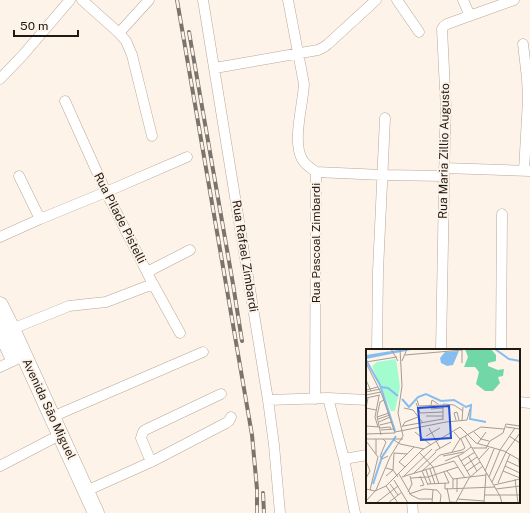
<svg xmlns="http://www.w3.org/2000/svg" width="530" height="513" viewBox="0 0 530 513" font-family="'Public Sans',sans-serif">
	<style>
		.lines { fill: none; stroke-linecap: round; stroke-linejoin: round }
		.street-casing { stroke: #b8a797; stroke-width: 11 }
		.primary-casing { stroke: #b8a797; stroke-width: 17 }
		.street { stroke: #fff; stroke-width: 10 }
		.primary { stroke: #fff; stroke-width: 16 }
		.rail-casing { stroke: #7c746c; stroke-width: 4 }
		.rail { stroke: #fdf3e8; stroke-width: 2.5; stroke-dasharray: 8; stroke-linecap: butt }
		.labels { text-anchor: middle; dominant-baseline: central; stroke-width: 4; stroke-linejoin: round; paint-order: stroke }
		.street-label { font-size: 12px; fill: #201a14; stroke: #fdf3e8 }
		.inset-river { fill: none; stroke: #86bdf1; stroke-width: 2 }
		.inset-road { fill: none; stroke: #a59c93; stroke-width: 1 }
		.view { fill: #1d4ed8; fill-opacity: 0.15; stroke: #1d4ed8; stroke-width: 2 }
		.inset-edge { fill: none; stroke: #201a14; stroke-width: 2 }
	</style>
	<rect width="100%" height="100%" fill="#fdf3e8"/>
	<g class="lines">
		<defs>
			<path id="street" d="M 82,0 L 119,33 L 126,41 L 132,55 L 152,136
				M 203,0 L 268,400 L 274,445 L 280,513
				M 288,0 L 304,84 C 303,105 292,141 302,159 C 305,165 311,168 316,172 L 315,399
				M 397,0 L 419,32
				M 463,0 L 470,16
				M 119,33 L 149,0
				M 523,44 L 527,78 L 528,99 L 524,171
				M 215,68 L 318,50 L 324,47 L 328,44 L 376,0
				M 0,79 L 23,55 L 70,0
				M 65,101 L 106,192 L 153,284 L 180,333
				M 444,168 L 530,171
				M 316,172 L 383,175 L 444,176
				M 19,176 L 40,219
				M 0,237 L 40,219 L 106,192 L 187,157
				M 147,272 L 190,250
				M 12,329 L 69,306 L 106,302 L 153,284
				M 377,350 L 378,271 L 385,118
				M 441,350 L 445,133 L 446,110 L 442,29 L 444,26 L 447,24 L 514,0
				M 501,350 L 502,214
				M 0,367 L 15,360
				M 328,398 L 344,459 L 355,513
				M 268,400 L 328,398 L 367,400
				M 519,402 L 530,403
				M 52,417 L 203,352
				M 344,459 L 367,455
				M 151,462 L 141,438 L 143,432 L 145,430 L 221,394
				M 0,466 L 52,439
				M 86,491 L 151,462 L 226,423 L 229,421 L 231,417
				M 412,502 L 413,513"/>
			<path id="primary" d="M 0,305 L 12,329 L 96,513
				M 0,330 L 12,355"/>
		</defs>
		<use href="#street" class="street-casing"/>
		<use href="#primary" class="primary-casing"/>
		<use href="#street" class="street"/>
		<use href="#primary" class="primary"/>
		<defs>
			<path id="rail" d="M 177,0 L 252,435 L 257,489 L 257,513
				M 189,32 L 233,284 L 242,341
				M 263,493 L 264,513"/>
		</defs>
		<use href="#rail" class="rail-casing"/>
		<use href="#rail" class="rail"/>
	</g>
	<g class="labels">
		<g class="street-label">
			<text transform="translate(444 151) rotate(-89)">Rua Maria Zillio Augusto</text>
			<text transform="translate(120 218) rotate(63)">Rua Pilade Pistelli</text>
			<text transform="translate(316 243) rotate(-90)">Rua Pascoal Zimbardi</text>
			<text transform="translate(245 256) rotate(81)">Rua Rafael Zimbardi</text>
			<text transform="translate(49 409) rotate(65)">Avenida São Miguel</text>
		</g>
	</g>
	<g transform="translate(366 349)">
		<rect width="154" height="154" fill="#fdf3e8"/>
		<path d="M 30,10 L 34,38 L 29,62 L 25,62 L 6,17 L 11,13 Z" fill="#a2fcce"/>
		<path d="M 99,0 L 125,0 L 130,6 L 130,12 L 122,14 L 122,17 L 132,21 L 138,20 L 137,27 L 132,28 L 134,34 L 127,42 L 119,42 L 110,35 L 113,23 L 109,18 L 98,18 L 102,8 Z" fill="#72d7a7"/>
		<path d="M 38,0 L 50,0 L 0,10 L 0,6 ZM 93,2 L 87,16 L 81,17 L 75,14 L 74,9 L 79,3 Z" fill="#86bdf1"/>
		<path class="inset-river" d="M 129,0 L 143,10 L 154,12M 0,11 L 14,36 L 29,82M 15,38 L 22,39 L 32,47M 36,50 L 43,58 L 52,48 L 60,45 L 75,52 L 88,51 L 100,58 L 105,56 L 104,70 L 120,73M 7,135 L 16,108 L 30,87"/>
		<path class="inset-road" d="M 25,0 L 32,12M 96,1 L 96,14M 39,6 L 96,1M 36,12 L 41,0M 0,13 L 31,8M 0,14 L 16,46 L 29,84 L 0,85M 0,31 L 5,42M 0,41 L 12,38M 0,43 L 14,40M 0,46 L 15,43M 0,49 L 14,46M 2,49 L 0,59 L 10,61M 51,51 L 53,57 L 76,56M 50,54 L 54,64 L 77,63M 65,56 L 66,51 L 72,55M 38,59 L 47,61 L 57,74M 65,60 L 77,59M 60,67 L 77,67M 11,68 L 23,64M 12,70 L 24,66M 77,71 L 77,55 L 88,56 L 97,62M 90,71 L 88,64 L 91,63 L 93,71M 96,71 L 97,58M 13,73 L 24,68M 14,76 L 26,73M 0,77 L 13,78M 37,77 L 77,70M 12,78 L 9,68 L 13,47M 36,78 L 39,73 L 52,68M 140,78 L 154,80M 14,79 L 24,78 L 25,81M 63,79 L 74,99M 15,81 L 28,80M 107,82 L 115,90 L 123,92M 29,83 L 80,73 L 101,71 L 104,60M 49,83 L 65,96M 88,83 L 94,90 L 115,78 L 138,80M 15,86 L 11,67 L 14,53 L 18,51M 60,87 L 74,79M 99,87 L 134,147 L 136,154M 143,87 L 154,94M 0,90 L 37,90M 10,90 L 10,105M 95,90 L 99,99 L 96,101M 28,91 L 34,95 L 58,100M 0,92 L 12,108 L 4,141M 112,94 L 120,83M 106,99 L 121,99M 120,99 L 124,92 L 137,84 L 140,75 L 154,77M 134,101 L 149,79M 69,102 L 85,93M 86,103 L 94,90M 16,104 L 14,107 L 16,110 L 22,107M 54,104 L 67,118 L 73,135M 15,105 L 20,93 L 17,90M 74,106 L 96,101M 77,107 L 98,103M 92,107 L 104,127M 102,107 L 111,122M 113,110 L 123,99M 153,111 L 154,123M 0,112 L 4,122 L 0,129M 79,112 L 96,105 L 105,98M 95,112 L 109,103M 141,112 L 154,118M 98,117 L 111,108M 139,117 L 154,124M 39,118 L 33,113 L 48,98M 64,120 L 69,135M 60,121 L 65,135M 81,122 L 87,130 L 87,139M 101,122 L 114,113M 119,122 L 128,100M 137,122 L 154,129M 48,124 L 70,103M 33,125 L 45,146 L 53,150 L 66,150M 20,127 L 27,121 L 20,119M 38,127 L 66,100M 54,127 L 58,136 L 54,137M 32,128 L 27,121 L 28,104 L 41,105M 36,128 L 88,112 L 99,129M 123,128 L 134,101M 45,129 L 62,128 L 92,118M 87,130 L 120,126M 91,130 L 91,143M 149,130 L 152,154M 28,131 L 42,154M 126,133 L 140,103 L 154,84M 79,134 L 79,140 L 129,138M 132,134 L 144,105M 24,135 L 32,146M 61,135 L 83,134 L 78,123M 62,136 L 56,122 L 74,106M 128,136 L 154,130M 20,137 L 32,154M 81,139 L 84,154M 0,140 L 9,142 L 20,137 L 56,101 L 94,78 L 110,94 L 138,102 L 154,111M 130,140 L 154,137M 42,143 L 46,135 L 44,127M 43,145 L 58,140 L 71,141 L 75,146 L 74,154M 118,146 L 154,146M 91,150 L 118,152M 0,152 L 10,141 L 24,108 L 37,87 L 32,64 L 36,37 L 34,0M 84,153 L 98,154M 90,153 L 103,129 L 117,117M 10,154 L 32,137M 22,154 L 36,143M 66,154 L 67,141M 118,154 L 120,124"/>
		<path class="view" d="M 83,57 L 85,89 L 55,91 L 52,59 Z"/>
		<rect width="154" height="154" class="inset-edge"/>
	</g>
	<path d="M14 30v6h64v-6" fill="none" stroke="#201a14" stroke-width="2"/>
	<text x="20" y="30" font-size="12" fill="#201a14" stroke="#fdf3e8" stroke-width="3" paint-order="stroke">50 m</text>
</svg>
